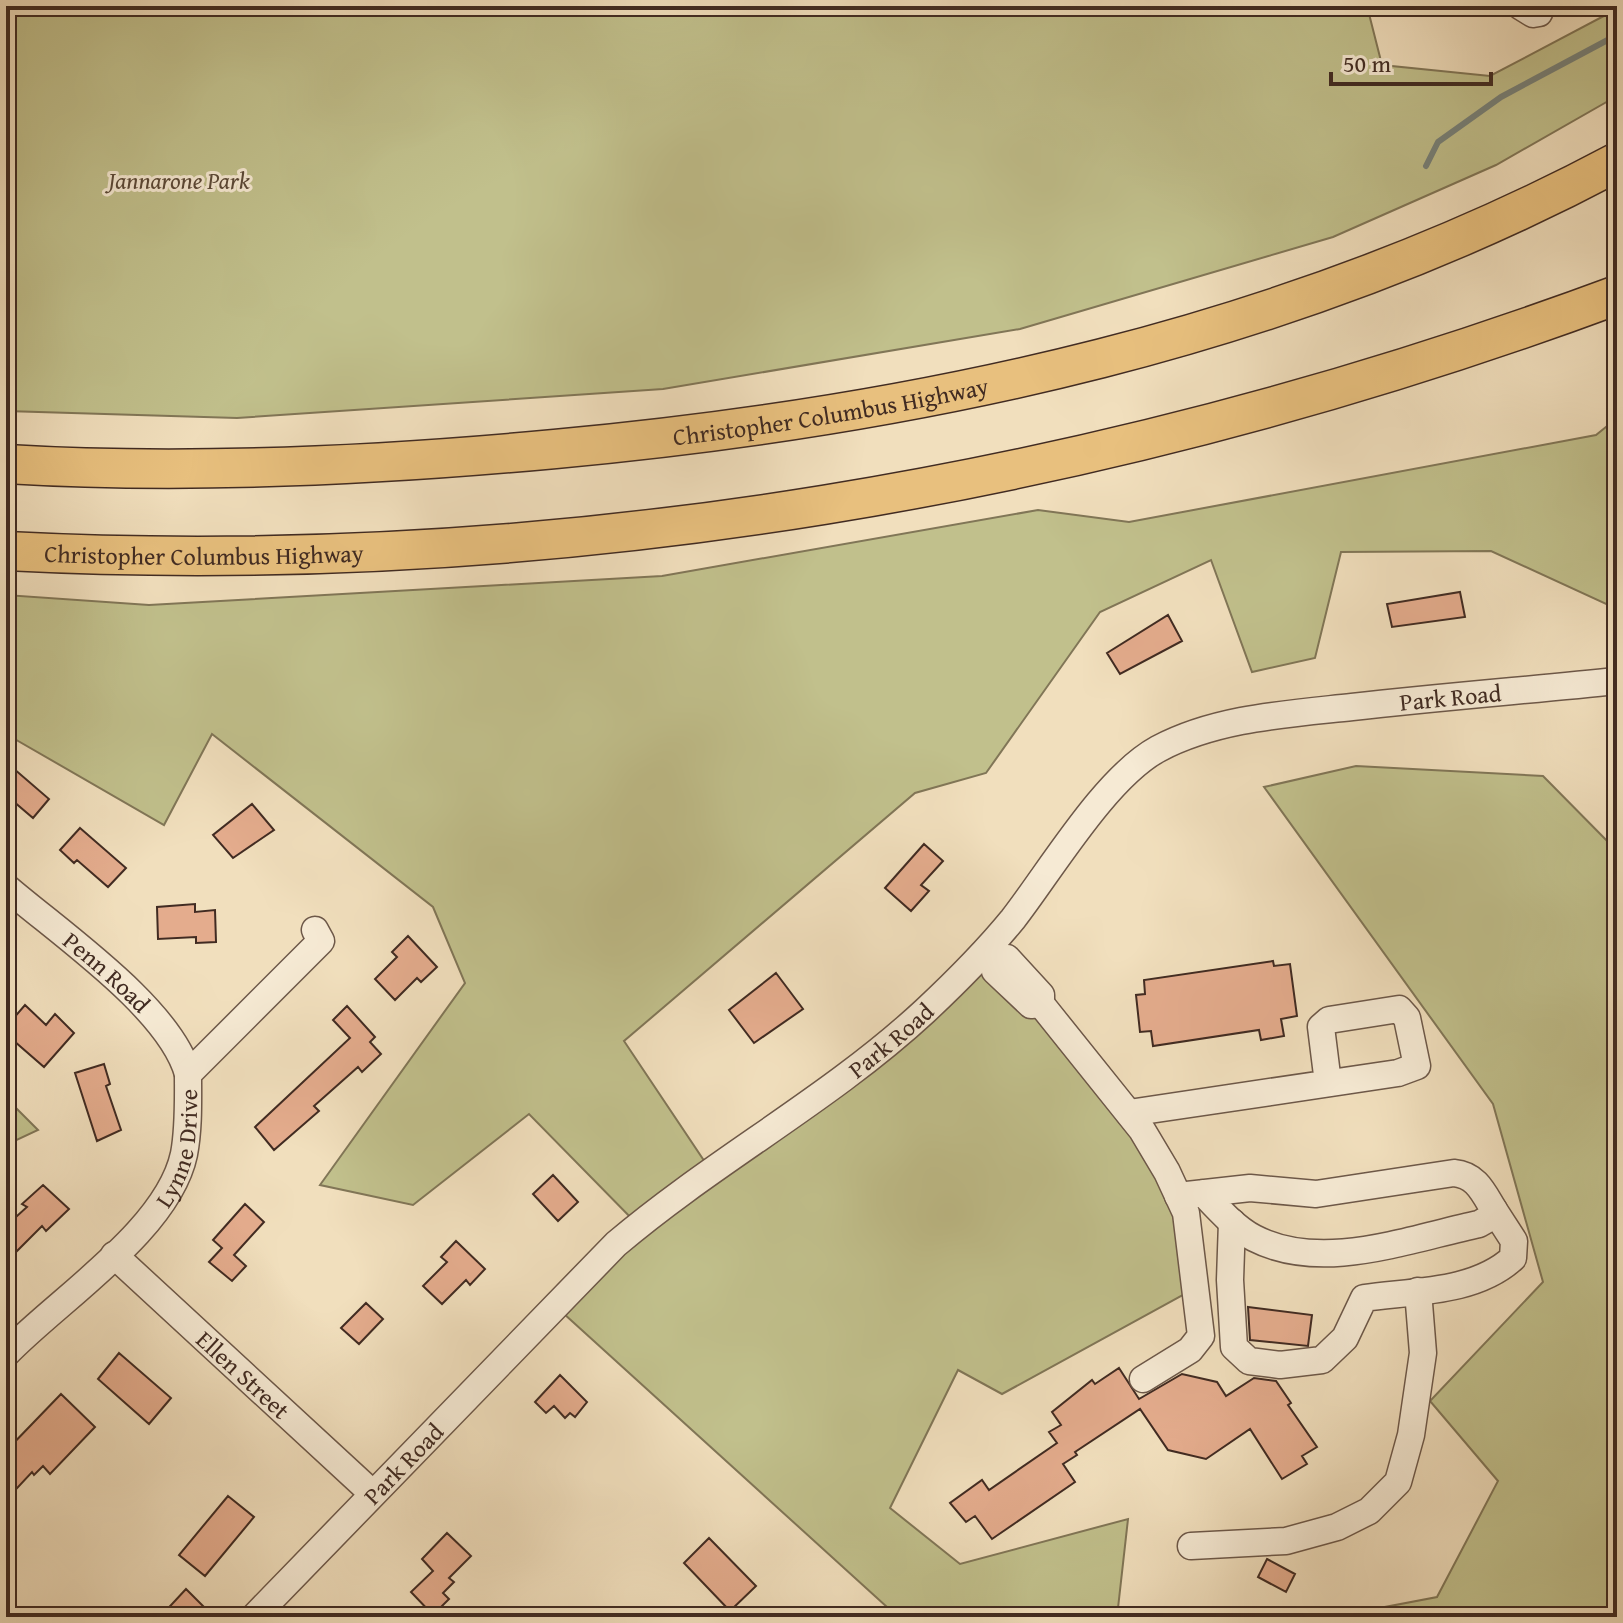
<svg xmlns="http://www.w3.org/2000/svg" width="1623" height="1623" viewBox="0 0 1623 1623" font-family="'Gentium Book Plus',serif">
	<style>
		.green { fill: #c1c08c; stroke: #817657; stroke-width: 2 }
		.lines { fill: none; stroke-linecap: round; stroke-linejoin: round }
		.stream { stroke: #77827b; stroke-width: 6 }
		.building { fill: #e4ac8d; stroke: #412b22; stroke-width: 2 }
		.minor-casing { stroke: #6d5849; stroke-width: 29 }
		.highway-casing { stroke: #412b22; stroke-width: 41 }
		.minor { stroke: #f6ead4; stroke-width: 26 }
		.highway { stroke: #e8c07e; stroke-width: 38 }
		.labels { text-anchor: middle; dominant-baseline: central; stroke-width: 6; stroke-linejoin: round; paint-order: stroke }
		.park-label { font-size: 24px; font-style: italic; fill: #5b4937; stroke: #f6ead4 }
		.street-label { font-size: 24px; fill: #412b22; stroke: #f6ead4 }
	</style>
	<rect width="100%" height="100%" fill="#f1dfbd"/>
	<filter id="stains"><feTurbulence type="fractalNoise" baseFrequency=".0025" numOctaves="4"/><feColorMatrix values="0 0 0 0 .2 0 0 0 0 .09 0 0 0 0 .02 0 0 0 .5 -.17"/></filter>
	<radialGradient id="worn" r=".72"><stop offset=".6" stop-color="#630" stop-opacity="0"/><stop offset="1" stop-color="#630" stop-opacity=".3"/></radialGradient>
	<path class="green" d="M 6,6 L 1367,6 L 1382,65 L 1490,76 L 1617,9 L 1617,96 L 1496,165 L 1333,237 L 1020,329 L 663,389 L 237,418 L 6,411 Z
		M 1617,418 L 1617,609 L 1491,551 L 1341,552 L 1315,658 L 1252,672 L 1211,560 L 1100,612 L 986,773 L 915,793 L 624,1041 L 711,1171 L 992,946 L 1181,1180 L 1183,1295 L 1002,1394 L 958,1370 L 890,1508 L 960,1564 L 1128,1519 L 1117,1617 L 898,1617 L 552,1303 L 639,1226 L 529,1114 L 413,1205 L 320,1185 L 465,983 L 433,907 L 212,734 L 164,825 L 6,734 L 6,595 L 149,605 L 662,576 L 1038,510 L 1129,522 L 1596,435 Z
		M 1356,766 L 1543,776 L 1617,851 L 1617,1617 L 1360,1617 L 1364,1611 L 1437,1597 L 1498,1481 L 1430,1401 L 1543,1282 L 1493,1104 L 1264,787 Z
		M 6,1098 L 38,1130 L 6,1145 Z"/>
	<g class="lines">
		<path class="stream" d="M 1426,166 L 1438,142 L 1501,97 L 1617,35"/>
	</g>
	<path class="building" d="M 1460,592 L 1465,617 L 1392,627 L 1387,604 Z
		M 1168,615 L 1182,641 L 1120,674 L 1107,653 Z
		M 6,762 L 49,799 L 33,818 L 6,795 Z
		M 252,804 L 274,830 L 233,858 L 213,835 Z
		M 80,828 L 126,868 L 108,887 L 77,860 L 74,863 L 60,850 Z
		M 924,844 L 943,861 L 921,885 L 929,891 L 911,911 L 885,888 Z
		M 195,904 L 195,912 L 215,910 L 216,942 L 196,943 L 196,937 L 158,939 L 157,907 Z
		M 408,936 L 437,967 L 421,982 L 417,978 L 395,1000 L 375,979 L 397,957 L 392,952 Z
		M 1273,961 L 1274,966 L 1290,964 L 1297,1016 L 1281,1019 L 1284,1036 L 1261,1040 L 1259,1030 L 1153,1046 L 1151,1031 L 1140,1032 L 1136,995 L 1145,994 L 1144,980 Z
		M 776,973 L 803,1009 L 754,1043 L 729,1010 Z
		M 25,1005 L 46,1025 L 55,1014 L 74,1033 L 44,1067 L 6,1034 L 6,1027 Z
		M 347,1006 L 375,1037 L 370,1042 L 381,1054 L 362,1072 L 358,1067 L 314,1106 L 319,1111 L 274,1150 L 255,1127 L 350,1038 L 333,1020 Z
		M 104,1064 L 110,1084 L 106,1086 L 121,1130 L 97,1141 L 75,1073 Z
		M 553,1175 L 578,1202 L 558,1221 L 533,1194 Z
		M 43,1185 L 69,1209 L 46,1231 L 42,1226 L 6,1262 L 6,1226 L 27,1207 L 22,1204 Z
		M 245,1204 L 264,1222 L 234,1255 L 246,1266 L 232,1281 L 209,1262 L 222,1248 L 213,1240 Z
		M 456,1241 L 485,1269 L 470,1285 L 466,1280 L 442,1304 L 423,1286 L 447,1262 L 441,1257 Z
		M 366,1303 L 383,1319 L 359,1344 L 341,1328 Z
		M 1248,1307 L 1312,1315 L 1308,1346 L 1250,1340 Z
		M 119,1353 L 171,1398 L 149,1424 L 98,1379 Z
		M 1119,1368 L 1139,1399 L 1182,1374 L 1217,1382 L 1226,1396 L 1254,1378 L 1276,1381 L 1291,1403 L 1288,1405 L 1317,1447 L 1302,1456 L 1307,1464 L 1282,1479 L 1250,1429 L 1206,1459 L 1168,1450 L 1140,1409 L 1075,1452 L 1077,1455 L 1063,1464 L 1075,1482 L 992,1539 L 975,1516 L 966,1522 L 950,1503 L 982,1480 L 989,1490 L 1057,1443 L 1049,1432 L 1061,1425 L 1052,1412 L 1092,1380 L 1095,1384 Z
		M 560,1375 L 587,1402 L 575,1417 L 570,1413 L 565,1418 L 554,1406 L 546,1413 L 535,1402 Z
		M 61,1394 L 95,1427 L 50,1474 L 43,1466 L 34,1475 L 32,1472 L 6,1500 L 6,1451 Z
		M 228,1496 L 254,1517 L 205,1576 L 179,1555 Z
		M 447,1533 L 471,1556 L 449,1578 L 454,1582 L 443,1593 L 449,1599 L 433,1615 L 411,1592 L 433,1571 L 422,1559 Z
		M 709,1538 L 756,1586 L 730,1611 L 684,1563 Z
		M 1267,1559 L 1295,1574 L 1286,1592 L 1258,1577 Z
		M 186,1589 L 206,1609 L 198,1617 L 160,1617 Z"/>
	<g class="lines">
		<defs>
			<g id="minor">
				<path d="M 1520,6 L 1533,14 L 1539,13"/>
				<path id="s1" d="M 6,887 C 58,932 170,1008 188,1074"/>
				<path d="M 986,951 L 996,960 L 1007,958 L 1041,995 L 1041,1004 L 1031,1005 L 995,971 L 996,960"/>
				<path d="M 1041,1004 L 1142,1130 L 1167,1172 L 1186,1213 L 1201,1336 L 1190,1350 L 1143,1379"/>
				<path d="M 1129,1113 L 1398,1073 L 1417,1066 L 1407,1018 L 1399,1009 L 1329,1020 L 1321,1027 L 1328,1083"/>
				<path d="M 1178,1196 L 1250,1188 L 1316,1194 L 1454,1173 C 1476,1175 1483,1192 1494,1210 L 1493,1216 L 1479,1224 C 1408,1239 1322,1273 1254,1238 C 1235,1228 1218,1209 1203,1193"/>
				<path d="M 1232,1222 L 1230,1280 L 1234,1347 L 1249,1361 L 1280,1365 L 1322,1360 L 1345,1338 L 1364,1298 C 1413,1291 1475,1293 1513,1258 L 1514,1241 L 1494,1210"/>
				<path id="s2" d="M 114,1255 L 372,1493"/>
				<path id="s3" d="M 6,1354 C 59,1299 168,1230 184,1154 C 189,1128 188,1100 188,1074 L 321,941 L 315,930"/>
				<path d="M 1191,1546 L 1286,1541 L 1337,1527 L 1369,1511 L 1398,1482 L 1411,1435 L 1423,1353 L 1418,1291"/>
				<path id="s4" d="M 254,1617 L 616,1244 C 715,1160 830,1099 925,1011 C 956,982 986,952 1013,919 C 1051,870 1105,778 1158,749 C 1216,718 1287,714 1352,707 C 1440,697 1529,690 1617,681"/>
			</g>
			<g id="highway">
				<path id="s5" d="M 6,464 C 188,475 373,466 555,449 C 923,415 1289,337 1617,162"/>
				<path id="s6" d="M 6,551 C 553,579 1105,485 1617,295"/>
			</g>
		</defs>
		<use href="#minor" class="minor-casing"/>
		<use href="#highway" class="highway-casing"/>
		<use href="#minor" class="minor"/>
		<use href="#highway" class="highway"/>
	</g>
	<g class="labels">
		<g class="park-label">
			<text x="179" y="180">Jannarone Park</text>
		</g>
		<g class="street-label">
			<text stroke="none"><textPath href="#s5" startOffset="828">Christopher Columbus Highway</textPath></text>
			<text stroke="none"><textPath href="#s6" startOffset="198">Christopher Columbus Highway</textPath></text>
			<text stroke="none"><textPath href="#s4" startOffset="1558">Park Road</textPath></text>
			<text stroke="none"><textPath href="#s1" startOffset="132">Penn Road</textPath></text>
			<text stroke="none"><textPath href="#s4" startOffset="862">Park Road</textPath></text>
			<text stroke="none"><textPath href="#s3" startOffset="276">Lynne Drive</textPath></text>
			<text stroke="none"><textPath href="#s2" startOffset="176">Ellen Street</textPath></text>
			<text stroke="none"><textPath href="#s4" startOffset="214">Park Road</textPath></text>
		</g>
	</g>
	<rect width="1623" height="1623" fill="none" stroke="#f1dfbd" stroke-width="32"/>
	<rect x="8" y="8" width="1607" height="1607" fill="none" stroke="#412b22" stroke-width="4"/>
	<rect x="16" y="16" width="1591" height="1591" fill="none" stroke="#412b22" stroke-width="2"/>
	<path d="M1331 72v12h160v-12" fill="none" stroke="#412b22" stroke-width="4"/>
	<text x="1343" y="72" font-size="24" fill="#412b22" stroke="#f6ead4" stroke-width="6" paint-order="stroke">50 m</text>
	<rect width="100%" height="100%" filter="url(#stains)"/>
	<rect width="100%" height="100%" fill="url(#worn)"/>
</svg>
